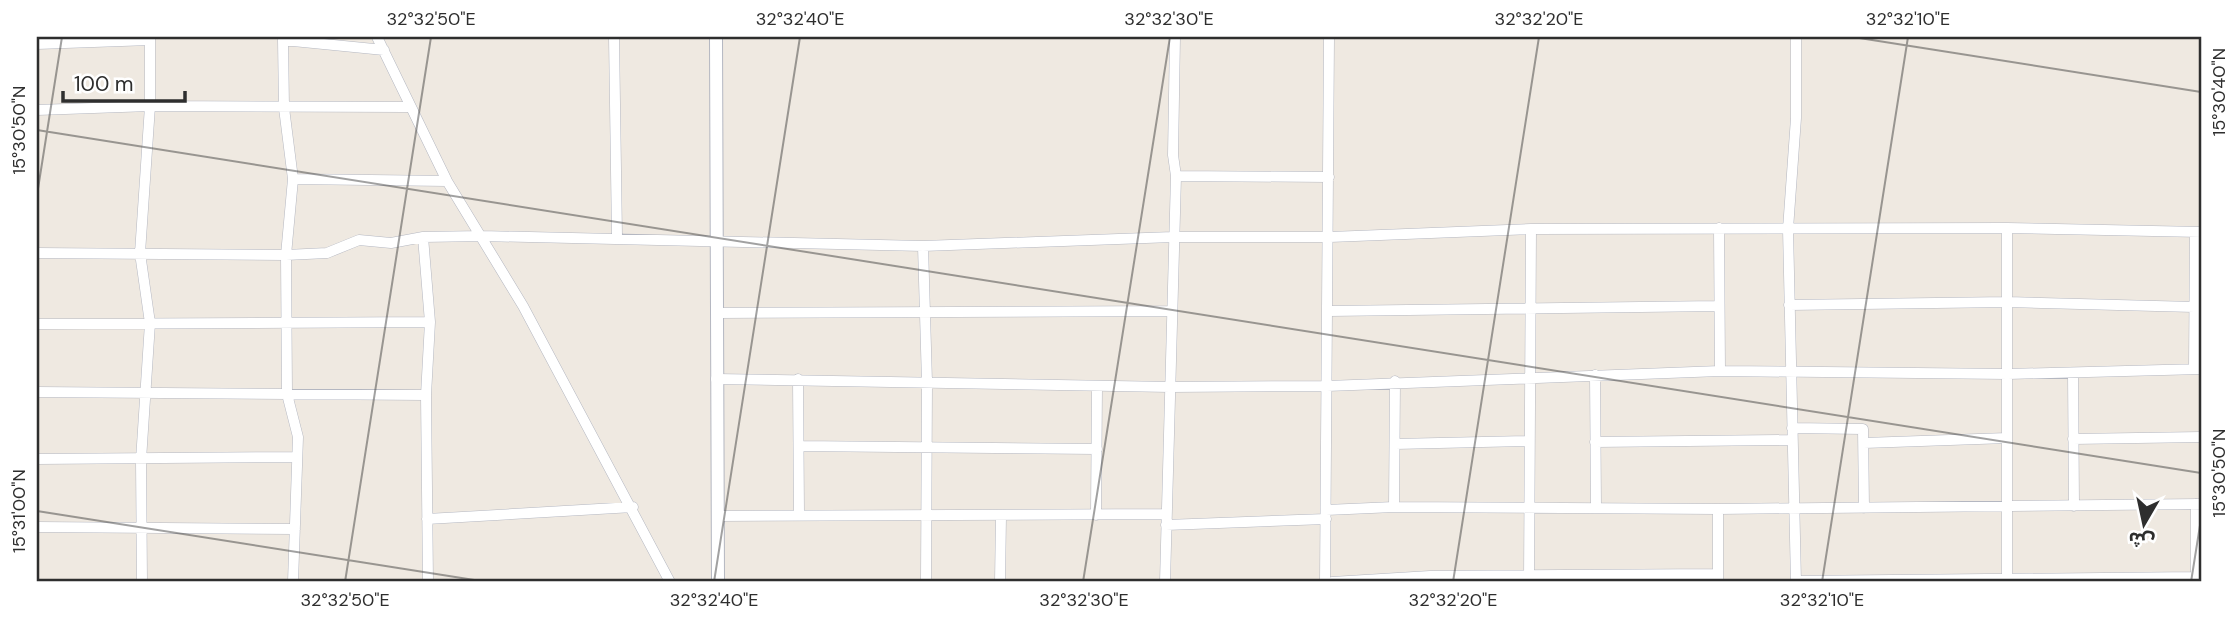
<svg xmlns="http://www.w3.org/2000/svg" width="2238" height="619" viewBox="0 0 2238 619" font-family="'DM Sans','Noto Sans Arabic',sans-serif">
	<style>
		.lines { fill: none; stroke-linecap: round; stroke-linejoin: round }
		.street-casing { stroke: #b4b7c1; stroke-width: 11 }
		.secondary-casing { stroke: #b4b7c1; stroke-width: 14 }
		.street { stroke: #fff; stroke-width: 10 }
		.secondary { stroke: #fff; stroke-width: 12 }
		.ticks { fill: none; stroke: #2e2e2e; stroke-width: 2; stroke-opacity: 0.45 }
		.neatline { fill: none; stroke: #2e2e2e; stroke-width: 2.5 }
		.ticks-label { font-size: 18px; text-anchor: middle; fill: #2e2e2e }
	</style>
	<rect width="100%" height="100%" fill="#efe9e1"/>
	<g class="lines">
		<defs>
			<path id="street" d="M 377,37 L 447,181 L 523,306 L 670,582
				M 614,37 L 617,237
				M 1796,37 L 1796,118 L 1788,229 L 1796,582
				M 37,44 L 150,40
				M 37,110 L 150,106 L 409,107
				M 1176,176 L 1329,177
				M 293,179 L 447,181
				M 1719,228 L 1720,371
				M 423,237 L 430,322 L 426,395 L 428,582
				M 923,246 L 927,382 L 926,582
				M 37,253 L 286,255 L 327,253 L 359,240 L 391,243 L 423,237 L 482,236 L 923,246 L 1173,237 L 1330,237 L 1531,229 L 2007,228 L 2201,232
				M 1789,305 L 2008,302 L 2194,307
				M 1329,311 L 1718,306
				M 717,313 L 1171,311
				M 37,324 L 430,322
				M 2194,369 L 2195,232
				M 2073,373 L 2074,506
				M 1595,375 L 1596,508
				M 716,379 L 1170,387 L 1327,386 L 1720,371 L 2008,374 L 2201,369
				M 798,379 L 799,514
				M 37,392 L 426,395
				M 1792,428 L 1863,429 L 1864,508
				M 2073,439 L 2201,437
				M 1595,442 L 1792,440
				M 1864,443 L 2007,438
				M 1395,444 L 1529,441
				M 799,446 L 1097,449
				M 37,459 L 296,457
				M 2196,504 L 2196,582
				M 1394,507 L 1395,381
				M 1326,510 L 1394,507 L 1718,509 L 2201,504
				M 1096,515 L 1097,386
				M 717,516 L 1166,514
				M 427,519 L 633,507
				M 1166,525 L 1326,519
				M 37,527 L 295,529
				M 1796,581 L 2196,577
				M 142,582 L 141,460 L 150,323 L 140,253 L 150,106 L 150,37
				M 293,582 L 298,437 L 287,394 L 286,255 L 293,179 L 284,108 L 283,40 L 384,50
				M 1000,582 L 1001,516
				M 1165,582 L 1176,176 L 1173,155 L 1175,37
				M 1325,582 L 1329,37
				M 1332,582 L 1430,576 L 1718,574
				M 1529,582 L 1531,229
				M 1718,582 L 1718,509
				M 2007,582 L 2007,228"/>
			<path id="secondary" d="M 716,37 L 718,582"/>
		</defs>
		<use href="#street" class="street-casing"/>
		<use href="#secondary" class="secondary-casing"/>
		<use href="#street" class="street"/>
		<use href="#secondary" class="secondary"/>
	</g>
	<path class="ticks" d="M 1853,37 L 2201,92M 37,130 L 2201,473M 37,195 L 62,37M 37,511 L 487,582M 345,582 L 431,37M 714,582 L 800,37M 1083,582 L 1170,37M 1453,582 L 1539,37M 1822,582 L 1908,37M 2191,582 L 2201,519"/>
	<rect width="2238" height="619" fill="none" stroke="#ffffff" stroke-width="77"/>
	<g transform="translate(2144 524) rotate(189)" stroke="#ffffff" stroke-width="5" paint-order="stroke">
	<path d="M0-5L12 26L0 18L-12 26Z" fill="#2e2e2e"/>
	<text y="-10" font-size="19" font-weight="bold" text-anchor="middle" fill="#2e2e2e">ش</text>
	</g>
	<path d="M63 91v10h122v-10" fill="none" stroke="#2e2e2e" stroke-width="3.5"/>
	<text x="74" y="91" font-size="21" fill="#2e2e2e" stroke="#ffffff" stroke-width="5" paint-order="stroke">100 m</text>
	<rect x="38" y="38" width="2162" height="542" class="neatline"/>
	<g class="ticks-label">
		<text x="431" y="25">32°32'50"E</text>
		<text x="800" y="25">32°32'40"E</text>
		<text x="1169" y="25">32°32'30"E</text>
		<text x="1539" y="25">32°32'20"E</text>
		<text x="1908" y="25">32°32'10"E</text>
		<text transform="translate(2219 92) rotate(-90)" y="6">15°30'40"N</text>
		<text transform="translate(19 130) rotate(-90)" y="6">15°30'50"N</text>
		<text transform="translate(2219 473) rotate(-90)" y="6">15°30'50"N</text>
		<text transform="translate(19 511) rotate(-90)" y="6">15°31'00"N</text>
		<text x="345" y="606">32°32'50"E</text>
		<text x="714" y="606">32°32'40"E</text>
		<text x="1084" y="606">32°32'30"E</text>
		<text x="1453" y="606">32°32'20"E</text>
		<text x="1822" y="606">32°32'10"E</text>
	</g>
</svg>
